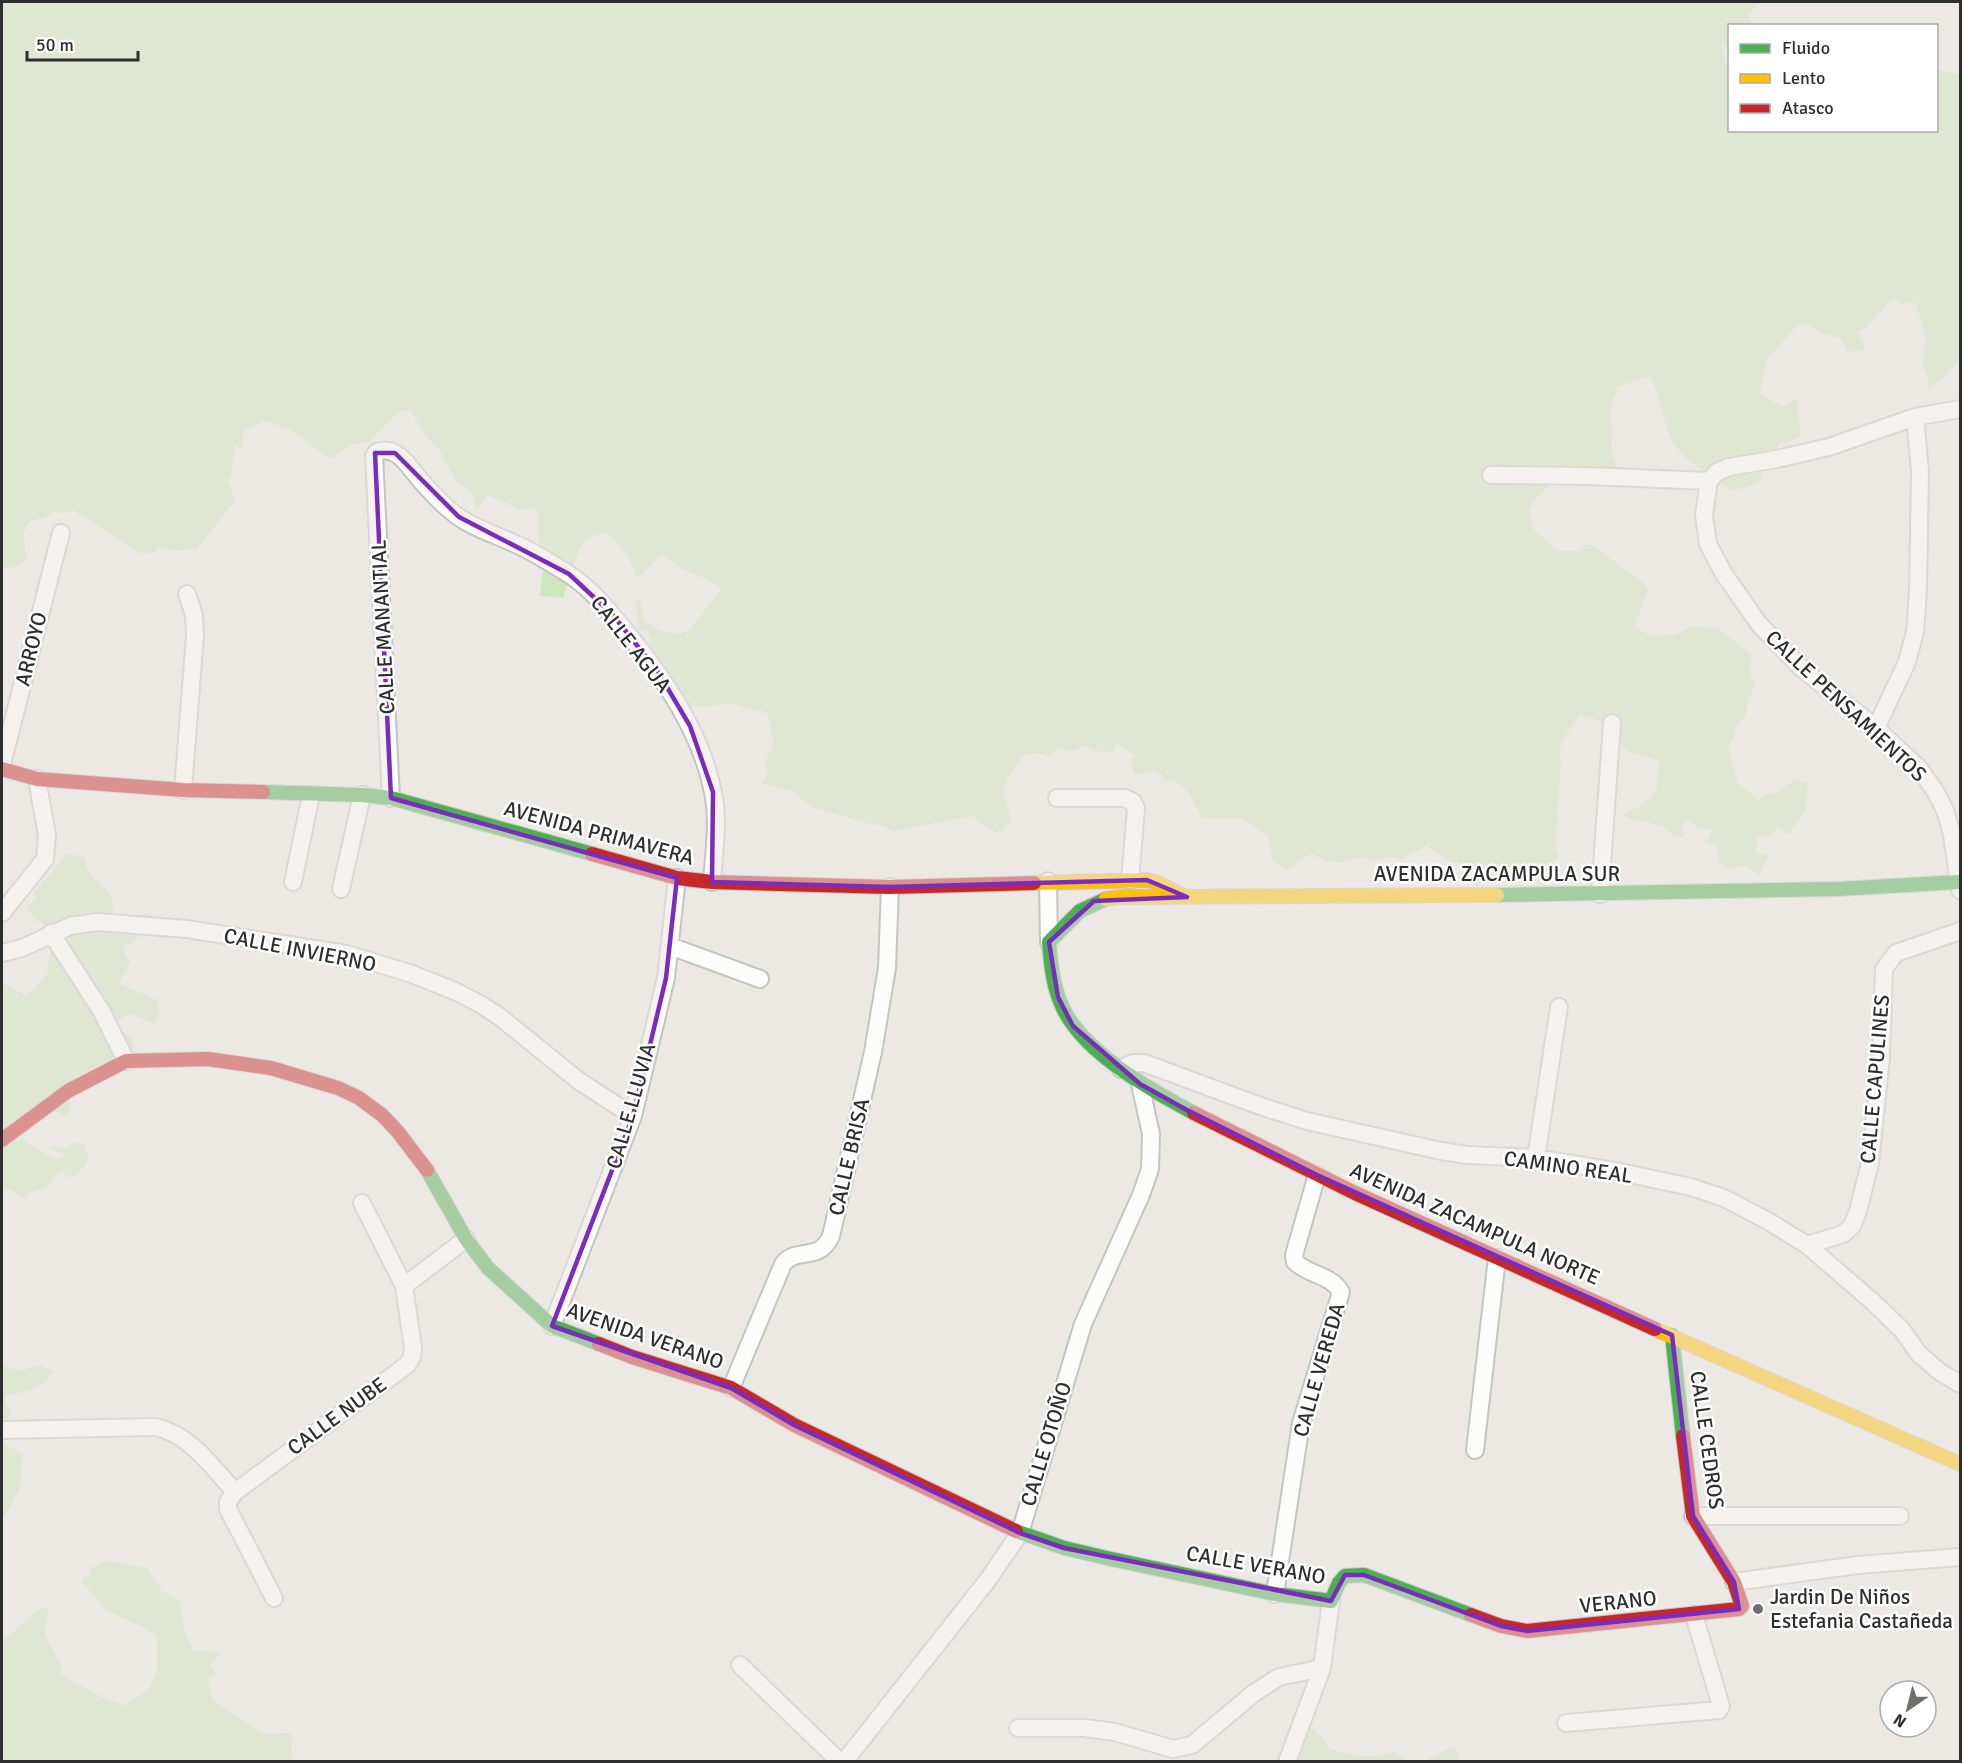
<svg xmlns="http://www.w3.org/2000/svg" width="1962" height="1763" viewBox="0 0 1962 1763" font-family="Signika,sans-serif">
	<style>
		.green { fill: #cee6be }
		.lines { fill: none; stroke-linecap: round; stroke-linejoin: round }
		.street-casing { stroke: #c5c4c5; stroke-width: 20 }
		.fast-casing { stroke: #c5c4c5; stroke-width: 16 }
		.slow-casing { stroke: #c5c4c5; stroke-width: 16 }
		.jam-casing { stroke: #c5c4c5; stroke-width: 16 }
		.street { stroke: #fcfcfb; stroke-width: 16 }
		.fast { stroke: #4caf50; stroke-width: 14 }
		.slow { stroke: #ffc107; stroke-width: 14 }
		.jam { stroke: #c62828; stroke-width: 14 }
		.marked { fill: none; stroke: #7b2cbf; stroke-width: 4.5; stroke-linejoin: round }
		.poi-dot { fill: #706f6e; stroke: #fff; stroke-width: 2 }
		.labels { text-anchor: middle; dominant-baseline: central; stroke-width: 5; stroke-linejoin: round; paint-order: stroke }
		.street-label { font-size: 21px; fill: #2e2e2e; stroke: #fff }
		.poi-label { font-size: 21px; fill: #2e2e2e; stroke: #fff; text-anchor: start }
	</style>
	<rect width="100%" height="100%" fill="#ece8e4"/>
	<path class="green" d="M 2,2 L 1760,2 L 1748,14 L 1754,25 L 1730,26 L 1729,47 L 1722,46 L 1728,69 L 1729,68 L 1730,130 L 1936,130 L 1937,69 L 1960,75 L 1960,360 C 1949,371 1943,380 1929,388 L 1927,374 L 1922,366 L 1926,337 L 1915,302 L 1902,304 L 1893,298 L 1866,328 L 1857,332 L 1866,350 L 1848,352 L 1840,338 C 1828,336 1815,330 1805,322 L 1803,325 L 1798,325 L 1767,359 L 1760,393 L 1782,407 L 1797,399 L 1801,436 L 1789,442 L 1780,443 L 1760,473 L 1763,477 L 1755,484 L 1732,491 C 1712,476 1681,461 1670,437 C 1662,416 1661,395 1649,376 L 1616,387 L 1617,393 L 1613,399 L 1609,418 L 1612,430 L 1611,450 L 1621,475 L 1564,473 L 1537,497 L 1529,508 L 1534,530 L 1558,551 L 1580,551 L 1584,545 L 1590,544 L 1643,582 L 1648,591 L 1634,626 L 1651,636 L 1675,635 L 1692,626 L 1718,629 L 1751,654 L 1750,676 L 1755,685 L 1748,701 L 1746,715 L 1736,727 L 1733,739 L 1728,746 L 1737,782 L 1759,801 L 1763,795 L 1776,793 L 1794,780 L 1808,783 L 1806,810 L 1788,834 L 1784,834 L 1783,828 L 1777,826 L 1772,835 L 1757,838 L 1756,853 L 1769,855 L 1759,875 L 1747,865 L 1728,869 L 1718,861 L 1717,844 L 1704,843 L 1710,837 L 1712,830 L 1698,828 L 1688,820 L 1681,825 L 1684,837 L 1672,835 L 1665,827 L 1643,821 L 1638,822 L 1623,815 L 1639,807 L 1656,791 L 1659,760 L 1627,751 L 1608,724 L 1580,714 L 1560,744 L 1561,765 L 1555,843 L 1558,856 L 1545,874 C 1522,864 1516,861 1495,877 L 1486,875 L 1476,868 L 1448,861 L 1427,846 L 1401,859 L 1390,857 L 1375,860 L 1365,857 L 1341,862 L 1327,861 L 1311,854 L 1287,870 L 1272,859 L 1268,835 L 1243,819 L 1202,818 L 1189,793 L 1174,779 L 1160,781 L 1164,776 L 1155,770 L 1135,774 L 1131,765 L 1136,756 L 1117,743 L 1111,753 L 1092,750 L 1086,745 L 1071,752 L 1058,747 L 1051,757 L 1038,753 L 1024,755 L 1007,778 L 1003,791 L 1011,820 L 997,834 L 972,816 L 894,831 L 878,824 L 874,825 L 813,807 L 790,790 L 761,783 L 767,775 L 766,758 L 774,747 L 768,714 L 762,711 L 748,709 L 735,704 L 722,704 L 705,707 L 684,706 L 654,669 L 648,631 L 640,630 L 635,601 L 640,597 L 643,620 L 661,631 L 680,634 L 691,628 L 722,589 L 707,579 L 681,569 L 662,555 L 637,578 C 630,559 621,543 604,532 L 586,539 L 580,548 L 563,598 L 540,596 L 543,565 L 538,536 L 538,514 L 535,508 L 521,510 L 487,495 L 476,511 L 473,497 L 470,490 L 456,481 L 439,449 L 426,436 L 410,410 L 399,412 L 369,442 L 352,444 L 331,459 L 289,429 L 263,420 L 244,431 L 241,449 L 235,445 L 231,478 L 228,482 L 235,501 L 197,549 L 173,550 L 159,546 L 155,552 L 142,554 L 74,511 L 60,513 L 53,512 L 44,518 L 30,521 L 23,532 L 26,561 L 10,568 L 2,568 Z
		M 68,853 L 84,858 C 85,871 100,886 110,893 L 115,916 L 139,918 L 148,913 L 155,924 L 152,937 L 150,935 L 138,937 L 136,940 L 123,947 L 125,956 L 131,960 L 119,984 L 157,1000 L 159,1012 L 155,1024 L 130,1014 L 116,1021 L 122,1031 L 132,1038 L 134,1048 L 127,1057 L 66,1086 L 71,1109 L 65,1117 L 43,1102 L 16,1130 C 24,1145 41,1149 56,1160 L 67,1154 L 57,1152 L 48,1147 L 68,1148 L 72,1142 L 84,1144 L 89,1159 L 82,1169 L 71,1178 L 61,1171 L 44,1188 L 28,1193 L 25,1199 L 11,1189 L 2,1188 L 2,982 L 27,996 L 47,975 L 50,953 L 55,946 L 48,927 L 33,917 L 27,908 L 36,898 L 34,893 Z
		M 2,1365 L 18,1371 L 41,1365 L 53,1372 C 43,1388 24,1393 5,1395 L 5,1401 L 11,1414 L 2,1430 Z
		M 2,1442 L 23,1455 L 19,1490 L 5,1516 L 2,1516 Z
		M 106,1561 L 147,1568 L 162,1591 L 180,1602 L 185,1633 L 194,1651 L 221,1652 L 210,1665 L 216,1674 L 210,1675 L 208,1680 L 212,1699 C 225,1707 254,1732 269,1734 C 278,1735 280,1731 292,1734 L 291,1754 L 293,1761 L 2,1761 L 2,1637 L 5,1638 L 44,1606 L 49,1609 L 44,1635 L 60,1662 L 61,1674 L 98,1695 L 124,1705 L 148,1690 L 157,1671 L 157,1636 L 147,1629 L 106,1610 L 87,1587 L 81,1583 L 85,1577 L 89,1580 L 90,1569 Z
		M 1312,1728 L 1324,1739 L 1328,1748 C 1352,1756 1370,1760 1395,1752 L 1407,1761 L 1278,1762 L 1292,1734 Z
		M 1452,1747 L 1460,1755 L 1454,1761 L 1425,1761 L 1435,1755 Z"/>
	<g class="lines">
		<defs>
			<path id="street" d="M 1491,475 L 1588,476 L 1709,481
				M 1876,728 L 1907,662 L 1915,632 L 1918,591 L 1920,471 L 1915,417
				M 2,764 L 61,533
				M 183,790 L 195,635 L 194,615 L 187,594
				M 391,798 L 374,456 L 377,452 C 398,444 410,469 422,482 C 431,492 441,503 451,511 C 468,526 491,533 511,542 C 531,550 549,562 567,573 C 591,588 610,612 628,634 C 665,680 701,732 713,792 C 719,821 714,853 712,882
				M 1057,798 L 1125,798 L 1133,802 L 1136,809 L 1130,880
				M 1048,881 L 1049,942
				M 293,882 L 311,795
				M 341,889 L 362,795
				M 1960,890 L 1952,834 L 1945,810 L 1935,791 L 1919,768 L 1876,728 L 1800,667 L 1759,624 L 1724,574 L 1708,544 L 1704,515 L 1709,481 L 1717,472 L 1729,467 L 1777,459 L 1829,447 L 1915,417 L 1960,409
				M 1600,894 L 1612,723
				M 2,913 L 45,859 L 47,835 L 37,779
				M 51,933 L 102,1012 L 126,1061
				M 670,946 L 760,979
				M 2,953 L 22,948 L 70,926 L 97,922 L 187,929 L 347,954 L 412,974 L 457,992 L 480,1004 L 500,1017 L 579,1081 L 633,1116
				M 1121,1069 L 1133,1063 L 1144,1063 L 1263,1107 L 1307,1121 L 1441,1151 L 1467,1155 L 1536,1158 L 1615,1171 L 1691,1187 L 1724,1198 L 1768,1221 L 1807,1245 L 1873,1302 L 1902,1330 L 1919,1354 L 1940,1372 L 1960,1384
				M 1536,1158 L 1559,1007
				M 362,1203 L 404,1286
				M 1807,1245 L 1843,1234 L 1852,1226 L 1858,1211 L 1870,1163 L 1881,1058 L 1884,969 L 1896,953 L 1960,931
				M 552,1326 L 633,1116 L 666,978 L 677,878
				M 731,1388 L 783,1264 C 797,1246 819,1263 831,1236 L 873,1052 L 887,968 L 890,887
				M 2,1430 L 156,1427 C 191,1435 212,1467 235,1492
				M 1475,1450 L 1497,1258
				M 1693,1516 L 1900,1516
				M 1734,1582 L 1858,1565 L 1960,1557
				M 1275,1594 L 1301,1423 L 1341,1292 C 1331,1275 1309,1275 1295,1262 L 1294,1255 L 1317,1175
				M 274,1598 L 228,1509 L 228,1502 L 235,1492 L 407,1365 L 412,1357 L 413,1348 L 404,1286 L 466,1239
				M 740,1665 L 840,1762
				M 1566,1723 L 1719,1710 L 1721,1706 L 1694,1615
				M 1018,1728 L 1084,1728 L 1115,1732 L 1173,1749 L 1192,1745 L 1254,1693 L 1279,1677 L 1322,1668
				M 844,1762 L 987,1581 L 1020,1533 L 1083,1324 L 1141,1195 L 1150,1169 L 1151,1134 L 1140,1084
				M 1287,1762 L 1322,1668 L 1331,1601"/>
			<path id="fast" d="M 263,792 L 362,795 L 391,798 L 592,854
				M 1497,895 L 1838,889 L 1960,882
				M 1106,899 L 1080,911 L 1049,942 C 1051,965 1053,989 1064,1010 C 1086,1054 1151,1090 1194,1113
				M 427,1170 L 466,1239 L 488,1268 L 552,1326 L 599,1344
				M 1672,1335 L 1683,1436
				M 1016,1531 L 1064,1548 L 1111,1559 L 1275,1594 L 1331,1601 L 1339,1583 L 1345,1576 L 1364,1575 L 1471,1615"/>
			<path id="slow" d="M 1034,883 L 1147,880 L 1156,882 L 1182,895
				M 1106,899 L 1120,897 L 1497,895
				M 1655,1329 L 1960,1464"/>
			<path id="jam" d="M 2,769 L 37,779 L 183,790 L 263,792
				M 592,854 L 677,878 L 712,882 L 890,887 L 1034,883
				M 1194,1113 L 1355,1193 L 1655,1329
				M 2,1140 L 68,1091 L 126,1061 L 208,1059 L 271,1068 L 338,1088 L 359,1098 L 382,1115 L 398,1132 L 427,1170
				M 599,1344 L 632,1357 L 731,1388 L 794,1425 L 1016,1531
				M 1471,1615 L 1501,1626 L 1527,1631 L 1739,1609 L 1742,1606 L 1734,1582 L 1693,1516 L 1683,1436"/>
		</defs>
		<use href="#street" class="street-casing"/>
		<use href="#fast" class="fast-casing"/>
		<use href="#slow" class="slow-casing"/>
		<use href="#jam" class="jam-casing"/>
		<use href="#street" class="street"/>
		<use href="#fast" class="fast"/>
		<use href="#slow" class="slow"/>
		<use href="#jam" class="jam"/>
	</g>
	<path d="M0 0H1962V1763H0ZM 375,453 L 395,453 L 459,517 L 569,574 L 613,615 L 658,672 L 690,726 L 713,792 L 712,882 L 890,887 L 1147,880 L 1187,897 L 1094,901 L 1049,942 L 1058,997 L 1073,1026 L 1140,1084 L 1185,1109 L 1317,1175 L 1672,1335 L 1693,1516 L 1734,1582 L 1739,1609 L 1527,1631 L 1501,1626 L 1364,1575 L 1345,1575 L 1331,1601 L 1064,1548 L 1020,1533 L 794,1425 L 731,1388 L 552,1326 L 633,1116 L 666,978 L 677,878 L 391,798 Z" fill="#ece8e4" fill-opacity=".55" fill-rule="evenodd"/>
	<path class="marked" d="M 375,453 L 395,453 L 459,517 L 569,574 L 613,615 L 658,672 L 690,726 L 713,792 L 712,882 L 890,887 L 1147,880 L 1187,897 L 1094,901 L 1049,942 L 1058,997 L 1073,1026 L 1140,1084 L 1185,1109 L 1317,1175 L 1672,1335 L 1693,1516 L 1734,1582 L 1739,1609 L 1527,1631 L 1501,1626 L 1364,1575 L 1345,1575 L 1331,1601 L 1064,1548 L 1020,1533 L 794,1425 L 731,1388 L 552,1326 L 633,1116 L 666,978 L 677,878 L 391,798 Z"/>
	<circle class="poi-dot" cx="1758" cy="1609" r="6"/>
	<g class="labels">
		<g class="street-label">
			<text transform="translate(383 627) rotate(-93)">CALLE MANANTIAL</text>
			<text transform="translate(631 644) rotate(52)">CALLE AGUA</text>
			<text transform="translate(31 649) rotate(-76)">ARROYO</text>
			<text transform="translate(1846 706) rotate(43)">CALLE PENSAMIENTOS</text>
			<text transform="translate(599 833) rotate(15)">AVENIDA PRIMAVERA</text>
			<text x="1497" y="874">AVENIDA ZACAMPULA SUR</text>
			<text transform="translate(300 950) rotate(11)">CALLE INVIERNO</text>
			<text transform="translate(1875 1079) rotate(-85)">CALLE CAPULINES</text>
			<text transform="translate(631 1106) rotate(-74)">CALLE LLUVIA</text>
			<text transform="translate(849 1157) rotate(-77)">CALLE BRISA</text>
			<text transform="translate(1568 1167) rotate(8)">CAMINO REAL</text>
			<text transform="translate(1475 1224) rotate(24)">AVENIDA ZACAMPULA NORTE</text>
			<text transform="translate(645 1336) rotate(19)">AVENIDA VERANO</text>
			<text transform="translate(1319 1370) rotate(-74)">CALLE VEREDA</text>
			<text transform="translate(337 1416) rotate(-36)">CALLE NUBE</text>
			<text transform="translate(1707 1440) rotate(82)">CALLE CEDROS</text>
			<text transform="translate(1046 1444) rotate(-73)">CALLE OTOÑO</text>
			<text transform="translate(1256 1565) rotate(10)">CALLE VERANO</text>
			<text transform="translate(1618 1602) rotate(-6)">VERANO</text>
		</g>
		<g class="poi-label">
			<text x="1770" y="1597">Jardin De Niños<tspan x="1770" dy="24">Estefania Castañeda</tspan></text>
		</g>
	</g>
	<rect width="1962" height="1763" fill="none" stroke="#2e2e2e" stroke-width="6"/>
	<rect x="1728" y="24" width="210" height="108" fill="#ffffff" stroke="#ababab" stroke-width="1.5"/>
	<rect x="1740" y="44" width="30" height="9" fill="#4caf50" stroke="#ababab" stroke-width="1.5"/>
	<text x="1782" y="54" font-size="18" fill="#2e2e2e">Fluido</text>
	<rect x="1740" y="74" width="30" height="9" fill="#ffc107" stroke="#ababab" stroke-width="1.5"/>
	<text x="1782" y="84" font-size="18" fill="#2e2e2e">Lento</text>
	<rect x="1740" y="104" width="30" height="9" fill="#c62828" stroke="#ababab" stroke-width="1.5"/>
	<text x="1782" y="114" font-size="18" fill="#2e2e2e">Atasco</text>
	<g transform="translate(1908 1709) rotate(215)"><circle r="28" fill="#ffffff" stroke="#ababab" stroke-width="1.5"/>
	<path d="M0-4.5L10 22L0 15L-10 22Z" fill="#706f6e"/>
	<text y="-9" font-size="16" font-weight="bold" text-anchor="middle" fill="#2e2e2e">N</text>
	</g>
	<path d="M27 51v9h111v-9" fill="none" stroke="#2e2e2e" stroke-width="3"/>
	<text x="36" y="51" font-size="18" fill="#2e2e2e" stroke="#ffffff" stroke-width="4.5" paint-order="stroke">50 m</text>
</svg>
